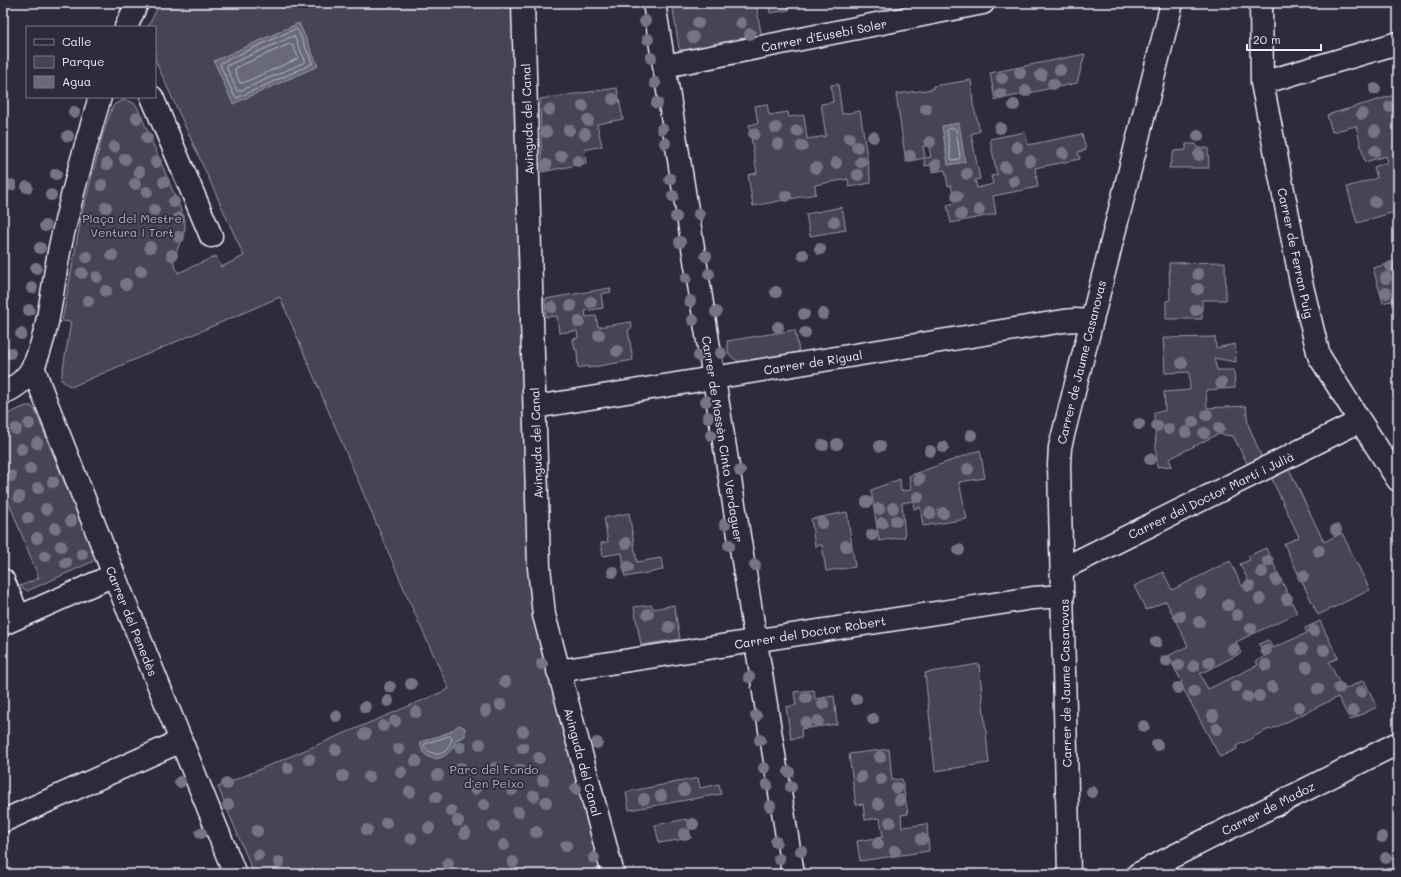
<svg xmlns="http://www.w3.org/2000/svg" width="1401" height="877" viewBox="0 0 1401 877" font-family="Mali,sans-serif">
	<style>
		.green { fill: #464455; stroke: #979aa6; fill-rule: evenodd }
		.water { fill: #696978; stroke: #9c9fab }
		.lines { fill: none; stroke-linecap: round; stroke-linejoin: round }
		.shore { stroke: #b5bbc5; stroke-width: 1 }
		.minor-casing { stroke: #e8f1f8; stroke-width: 25 }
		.minor { stroke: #2f2a3d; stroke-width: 22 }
		.tree { fill: #757684 }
		.labels { text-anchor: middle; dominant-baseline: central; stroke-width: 3.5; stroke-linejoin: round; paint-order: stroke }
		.street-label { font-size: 12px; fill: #e8f1f8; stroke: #2f2a3d }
		.park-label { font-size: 12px; fill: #afb4bf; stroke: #2f2a3d }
	</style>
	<rect width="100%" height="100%" fill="#2f2a3d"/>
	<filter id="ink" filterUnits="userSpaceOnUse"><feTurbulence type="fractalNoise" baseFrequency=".025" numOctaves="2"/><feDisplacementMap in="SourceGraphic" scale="8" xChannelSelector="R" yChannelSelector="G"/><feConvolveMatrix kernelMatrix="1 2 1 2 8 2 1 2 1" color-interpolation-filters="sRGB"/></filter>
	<g filter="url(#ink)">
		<path class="green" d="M 160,3 L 531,3 L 542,417 L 553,617 L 623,874 L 254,874 L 218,787 L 449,689 L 410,603 L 280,297 L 71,387 L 61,380 L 71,322 L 62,321 L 82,213 L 103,134 L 112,108 L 115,104 L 124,100 L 132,102 L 137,106 L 185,220 L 185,229 L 173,261 L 178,273 L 216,256 L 221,267 L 244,256 L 155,60 L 155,27 L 148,27 Z
			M 672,3 L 756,3 L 762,40 L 688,54 L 679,48 Z
			M 769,3 L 788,3 L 789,10 L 770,13 Z
			M 1085,54 L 1077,83 L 995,100 L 990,73 Z
			M 971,80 L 973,104 L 980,131 L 971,134 L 980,179 L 975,180 L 977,188 L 993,184 L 991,176 L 997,175 L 990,139 L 1025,132 L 1028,145 L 1082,134 L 1086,150 L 1078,152 L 1080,159 L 1035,168 L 1038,187 L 993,196 L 996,214 L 951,223 L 947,205 L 955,203 L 951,185 L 948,186 L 945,170 L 932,172 L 931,165 L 925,166 L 924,158 L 906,162 L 896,94 L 933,89 L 933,86 ZM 923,146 L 929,146 L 931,157 L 925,158 Z
			M 838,84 L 842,114 L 860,111 L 871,183 L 849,187 L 848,179 L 815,185 L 816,194 L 753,206 L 748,175 L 757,173 L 749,125 L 758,123 L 755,106 L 767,104 L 769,115 L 788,112 L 789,117 L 804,115 L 807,139 L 826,136 L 821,104 L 833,102 L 831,85 Z
			M 617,88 L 623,119 L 597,124 L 602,146 L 584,150 L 586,163 L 542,172 L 540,99 Z
			M 1398,94 L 1398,211 L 1357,223 L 1347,187 L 1377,178 L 1374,167 L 1388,162 L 1386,156 L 1365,162 L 1356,126 L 1332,132 L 1327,115 Z
			M 1186,144 L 1196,144 L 1197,148 L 1208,148 L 1209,168 L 1169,168 L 1174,151 L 1186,150 Z
			M 842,207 L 846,230 L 810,236 L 806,214 Z
			M 1398,261 L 1398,299 L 1383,303 L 1373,268 Z
			M 1225,262 L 1226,300 L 1202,300 L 1202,319 L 1166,319 L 1166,301 L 1170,300 L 1169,263 Z
			M 610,288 L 611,292 L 601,294 L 603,308 L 585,311 L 586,317 L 596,316 L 598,327 L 631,322 L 632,328 L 628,330 L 633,360 L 588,368 L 588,366 L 578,368 L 577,350 L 575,350 L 573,339 L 578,338 L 577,331 L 559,333 L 557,316 L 546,317 L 545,299 Z
			M 795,330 L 799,352 L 739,362 L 729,355 L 727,341 Z
			M 1215,337 L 1216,348 L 1235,344 L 1236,362 L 1214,358 L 1217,370 L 1234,370 L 1235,388 L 1206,390 L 1207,408 L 1246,406 L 1248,424 L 1262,458 L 1248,465 L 1233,436 L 1218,434 L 1169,459 L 1172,466 L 1157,467 L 1154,412 L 1165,411 L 1164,392 L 1190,390 L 1189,372 L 1165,373 L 1163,338 Z
			M 26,406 L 31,406 L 35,410 L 94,554 L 95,558 L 92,562 L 27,591 L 20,586 L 39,578 L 3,488 L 3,416 Z
			M 980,450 L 985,478 L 959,482 L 967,519 L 923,526 L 920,507 L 914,509 L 913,501 L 902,503 L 905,537 L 879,541 L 871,490 L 900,479 L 901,491 L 911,490 L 909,476 Z
			M 1289,469 L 1324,542 L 1342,533 L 1370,590 L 1318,615 L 1284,544 L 1299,537 L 1271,477 Z
			M 847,512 L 855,567 L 826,571 L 822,545 L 815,546 L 811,519 Z
			M 629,513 L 637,562 L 661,558 L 663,570 L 625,577 L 622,553 L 603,556 L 601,543 L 608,542 L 604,518 Z
			M 1266,548 L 1297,613 L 1236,642 L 1241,653 L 1200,674 L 1208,689 L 1258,665 L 1256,661 L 1265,656 L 1259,644 L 1268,640 L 1273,648 L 1307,633 L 1305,628 L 1320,621 L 1338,658 L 1329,662 L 1343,690 L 1364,680 L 1377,707 L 1350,720 L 1338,697 L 1270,730 L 1269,729 L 1253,737 L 1253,738 L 1236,746 L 1237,749 L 1220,757 L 1180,683 L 1182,682 L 1168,656 L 1188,646 L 1166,601 L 1146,610 L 1134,586 L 1163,572 L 1172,590 L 1230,561 L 1242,586 L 1249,582 L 1240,564 L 1250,560 L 1248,556 Z
			M 652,605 L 653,609 L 674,605 L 680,639 L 641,645 L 634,607 Z
			M 979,664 L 989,763 L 935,771 L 925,673 Z
			M 814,690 L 815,699 L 834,696 L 837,724 L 801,729 L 802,737 L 791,739 L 786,707 L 796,705 L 794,692 Z
			M 889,749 L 892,780 L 902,779 L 908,814 L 901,815 L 902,827 L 927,824 L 929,851 L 860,861 L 857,841 L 883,837 L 880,818 L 865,820 L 863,804 L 856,805 L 849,754 Z
			M 698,778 L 700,788 L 719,784 L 721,794 L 629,810 L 626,792 Z
			M 687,819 L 691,838 L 659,843 L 655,825 Z"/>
		<path class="water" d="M 299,23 L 318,66 L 233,104 L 214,61 Z
			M 959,123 L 965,162 L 948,165 L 942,126 Z
			M 459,725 L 465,728 L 465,736 L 456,740 C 449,763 423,766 420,742 L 450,732 Z"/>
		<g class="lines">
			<path class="shore" d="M 296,29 L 298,31 L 312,62 L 312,64 L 237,98 L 235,97 L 220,65 L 221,63 Z
				M 294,36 L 305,60 L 305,62 L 240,91 L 237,91 L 227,68 L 227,66 Z
				M 290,44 L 292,45 L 298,57 L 297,59 L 243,83 L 240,83 L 235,71 L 236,68 Z
				M 954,128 L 956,130 L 960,157 L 959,159 L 953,160 L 951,159 L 947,131 L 948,129 Z
				M 450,736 L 452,738 C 448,754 437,760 424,747 L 425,744 Z"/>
			<defs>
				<path id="minor" d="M 523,3 L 539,567 L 544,615 L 613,874
					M 654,3 L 793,874
					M 1261,3 L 1262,83 L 1301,282 L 1319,356 L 1360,421 L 1398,480
					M 126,27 L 137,3
					M 665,66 L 983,3
					M 1262,83 L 1398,43
					M 152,97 L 211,236
					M 33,366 L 41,389 L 114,575 L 235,874
					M 3,393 C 17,387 27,379 34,365 C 50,328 52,286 60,247 C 71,196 85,147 100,97
					M 535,407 L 1064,321 L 1075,320 L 1091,321
					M 1062,569 L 1360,421
					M 3,580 L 19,617
					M 3,624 L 114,575
					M 558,671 L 1033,598 L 1063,596
					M 3,821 L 181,741
					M 1069,874 L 1059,465 L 1060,447 L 1172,3
					M 1138,874 L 1398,743"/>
			</defs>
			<use href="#minor" class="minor-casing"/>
			<use href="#minor" class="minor"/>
		</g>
		<g class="tree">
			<circle cx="645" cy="21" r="6"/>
			<circle cx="698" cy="23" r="6"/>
			<circle cx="741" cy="23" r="6"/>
			<circle cx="750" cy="34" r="6"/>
			<circle cx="693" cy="37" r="6"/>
			<circle cx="648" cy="39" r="6"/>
			<circle cx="651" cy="58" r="6"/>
			<circle cx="1060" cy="70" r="6"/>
			<circle cx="1020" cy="73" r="6"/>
			<circle cx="1041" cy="75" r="6"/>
			<circle cx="1002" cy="78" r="6"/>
			<circle cx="655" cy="83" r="6"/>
			<circle cx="1053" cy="84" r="6"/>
			<circle cx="1375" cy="89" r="6"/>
			<circle cx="1026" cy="91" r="6"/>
			<circle cx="1001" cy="94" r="6"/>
			<circle cx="613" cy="99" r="6"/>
			<circle cx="657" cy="103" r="6"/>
			<circle cx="1014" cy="105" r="6"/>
			<circle cx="583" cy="106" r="6"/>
			<circle cx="1390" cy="107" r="6"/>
			<circle cx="926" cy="109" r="6"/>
			<circle cx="549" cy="110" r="6"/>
			<circle cx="74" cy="112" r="6"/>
			<circle cx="1362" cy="114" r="6"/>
			<circle cx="137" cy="118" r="6"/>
			<circle cx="588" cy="120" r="6"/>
			<circle cx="776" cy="128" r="6"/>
			<circle cx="1000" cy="128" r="6"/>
			<circle cx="662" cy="129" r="6"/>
			<circle cx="569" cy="130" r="6"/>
			<circle cx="797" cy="131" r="6"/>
			<circle cx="1375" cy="131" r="6"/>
			<circle cx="546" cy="132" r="6"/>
			<circle cx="585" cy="134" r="6"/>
			<circle cx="754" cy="134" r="6"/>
			<circle cx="68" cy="136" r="6"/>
			<circle cx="1198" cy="136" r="6"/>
			<circle cx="873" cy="137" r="6"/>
			<circle cx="147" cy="138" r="6"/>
			<circle cx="849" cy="138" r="6"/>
			<circle cx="930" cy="142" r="6"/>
			<circle cx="665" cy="143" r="6"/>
			<circle cx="778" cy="144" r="6"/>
			<circle cx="802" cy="146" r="6"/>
			<circle cx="114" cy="147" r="6"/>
			<circle cx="857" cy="147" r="6"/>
			<circle cx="1017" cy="147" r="6"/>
			<circle cx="1375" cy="151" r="6"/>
			<circle cx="1063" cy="153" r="6"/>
			<circle cx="1199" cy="155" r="6"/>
			<circle cx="561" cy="156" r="6"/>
			<circle cx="910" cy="156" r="6"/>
			<circle cx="125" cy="159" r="6"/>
			<circle cx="578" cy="161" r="6"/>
			<circle cx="1030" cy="161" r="6"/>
			<circle cx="156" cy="162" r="6"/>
			<circle cx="861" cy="162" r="6"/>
			<circle cx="836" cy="163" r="6"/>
			<circle cx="107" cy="164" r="6"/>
			<circle cx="546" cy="165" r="6"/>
			<circle cx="936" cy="165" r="6"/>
			<circle cx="1005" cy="167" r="6"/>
			<circle cx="816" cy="168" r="6"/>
			<circle cx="139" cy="172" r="6"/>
			<circle cx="56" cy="174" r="6"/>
			<circle cx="967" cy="174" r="6"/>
			<circle cx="858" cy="175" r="6"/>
			<circle cx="670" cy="179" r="6"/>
			<circle cx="1014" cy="181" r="6"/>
			<circle cx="164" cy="182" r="6"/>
			<circle cx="135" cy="184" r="6"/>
			<circle cx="11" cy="185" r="6"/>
			<circle cx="102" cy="185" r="6"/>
			<circle cx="27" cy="187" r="6"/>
			<circle cx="147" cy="192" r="6"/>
			<circle cx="51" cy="195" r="6"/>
			<circle cx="673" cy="196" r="6"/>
			<circle cx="786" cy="196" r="6"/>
			<circle cx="957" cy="196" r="6"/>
			<circle cx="174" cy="202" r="6"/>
			<circle cx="1375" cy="202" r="6"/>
			<circle cx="106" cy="207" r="6"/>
			<circle cx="154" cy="210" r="6"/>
			<circle cx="979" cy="210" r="6"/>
			<circle cx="699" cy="214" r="6"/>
			<circle cx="961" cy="214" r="6"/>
			<circle cx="676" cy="217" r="6"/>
			<circle cx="179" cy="218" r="6"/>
			<circle cx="834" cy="222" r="6"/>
			<circle cx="45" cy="226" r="6"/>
			<circle cx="179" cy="237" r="6"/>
			<circle cx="680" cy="242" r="6"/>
			<circle cx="150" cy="247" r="6"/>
			<circle cx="40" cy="248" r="6"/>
			<circle cx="820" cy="249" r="6"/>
			<circle cx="112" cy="255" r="6"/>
			<circle cx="172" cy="255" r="6"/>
			<circle cx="803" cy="255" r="6"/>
			<circle cx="706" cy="256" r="6"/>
			<circle cx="87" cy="257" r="6"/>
			<circle cx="1391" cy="267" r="6"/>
			<circle cx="36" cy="268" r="6"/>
			<circle cx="141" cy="271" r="6"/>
			<circle cx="82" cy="273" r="6"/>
			<circle cx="709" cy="274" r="6"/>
			<circle cx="1198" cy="274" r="6"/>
			<circle cx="97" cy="277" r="6"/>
			<circle cx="686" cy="278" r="6"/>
			<circle cx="1386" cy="278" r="6"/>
			<circle cx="126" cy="284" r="6"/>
			<circle cx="32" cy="288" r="6"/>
			<circle cx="1198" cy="289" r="6"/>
			<circle cx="106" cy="291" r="6"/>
			<circle cx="776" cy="292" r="6"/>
			<circle cx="1386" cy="293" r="6"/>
			<circle cx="88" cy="301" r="6"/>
			<circle cx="690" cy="301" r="6"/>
			<circle cx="591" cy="302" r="6"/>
			<circle cx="571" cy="306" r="6"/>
			<circle cx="552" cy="307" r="6"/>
			<circle cx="29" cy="310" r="6"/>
			<circle cx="1196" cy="310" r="6"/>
			<circle cx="716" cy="312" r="6"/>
			<circle cx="804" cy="314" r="6"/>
			<circle cx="823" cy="314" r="6"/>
			<circle cx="693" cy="320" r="6"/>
			<circle cx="579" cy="322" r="6"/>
			<circle cx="778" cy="327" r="6"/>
			<circle cx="805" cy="333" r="6"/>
			<circle cx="21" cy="334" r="6"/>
			<circle cx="599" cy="335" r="6"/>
			<circle cx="617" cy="351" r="6"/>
			<circle cx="10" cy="353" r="6"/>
			<circle cx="721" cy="353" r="6"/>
			<circle cx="699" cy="356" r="6"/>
			<circle cx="1182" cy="363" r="6"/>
			<circle cx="1221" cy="383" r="6"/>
			<circle cx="706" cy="401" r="6"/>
			<circle cx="1207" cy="415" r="6"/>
			<circle cx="708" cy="417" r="6"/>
			<circle cx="1193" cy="422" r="6"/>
			<circle cx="29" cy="424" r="6"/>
			<circle cx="1139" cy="424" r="6"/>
			<circle cx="1157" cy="426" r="6"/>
			<circle cx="1219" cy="428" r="6"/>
			<circle cx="16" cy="429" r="6"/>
			<circle cx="1169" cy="429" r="6"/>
			<circle cx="1186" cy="432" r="6"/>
			<circle cx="1204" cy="433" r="6"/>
			<circle cx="711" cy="435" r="6"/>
			<circle cx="971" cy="435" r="6"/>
			<circle cx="37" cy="443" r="6"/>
			<circle cx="837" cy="444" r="6"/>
			<circle cx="823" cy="445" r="6"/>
			<circle cx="880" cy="446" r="6"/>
			<circle cx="943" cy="447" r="6"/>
			<circle cx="21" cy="449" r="6"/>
			<circle cx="930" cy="451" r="6"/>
			<circle cx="1150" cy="459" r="6"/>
			<circle cx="30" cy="469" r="6"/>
			<circle cx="968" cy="469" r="6"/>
			<circle cx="740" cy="471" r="6"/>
			<circle cx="11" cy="476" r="6"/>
			<circle cx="919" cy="479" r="6"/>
			<circle cx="53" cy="482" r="6"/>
			<circle cx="38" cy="488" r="6"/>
			<circle cx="19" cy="497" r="6"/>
			<circle cx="918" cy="497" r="6"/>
			<circle cx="867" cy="502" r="6"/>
			<circle cx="893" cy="508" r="6"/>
			<circle cx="46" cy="509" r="6"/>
			<circle cx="879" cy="509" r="6"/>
			<circle cx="930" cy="513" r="6"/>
			<circle cx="943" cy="513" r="6"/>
			<circle cx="28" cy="518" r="6"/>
			<circle cx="71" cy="521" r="6"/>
			<circle cx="896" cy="521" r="6"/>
			<circle cx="822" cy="523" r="6"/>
			<circle cx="882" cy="523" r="6"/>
			<circle cx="725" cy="524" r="6"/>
			<circle cx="55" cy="528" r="6"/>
			<circle cx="1336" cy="530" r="6"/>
			<circle cx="872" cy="535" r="6"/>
			<circle cx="37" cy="538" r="6"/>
			<circle cx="626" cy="543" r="6"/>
			<circle cx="729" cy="545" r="6"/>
			<circle cx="61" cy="546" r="6"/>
			<circle cx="846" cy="546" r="6"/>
			<circle cx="959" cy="550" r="6"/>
			<circle cx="1319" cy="551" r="6"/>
			<circle cx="82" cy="554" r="6"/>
			<circle cx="45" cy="556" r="6"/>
			<circle cx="1268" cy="561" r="6"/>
			<circle cx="66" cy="563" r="6"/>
			<circle cx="755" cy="565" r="6"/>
			<circle cx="628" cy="567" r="6"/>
			<circle cx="613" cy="572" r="6"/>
			<circle cx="1262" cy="572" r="6"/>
			<circle cx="1303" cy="576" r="6"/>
			<circle cx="1276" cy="580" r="6"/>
			<circle cx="1249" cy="586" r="6"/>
			<circle cx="1201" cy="593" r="6"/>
			<circle cx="1260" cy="599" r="6"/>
			<circle cx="1287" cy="599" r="6"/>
			<circle cx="1228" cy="605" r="6"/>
			<circle cx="648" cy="614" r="6"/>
			<circle cx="1237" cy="615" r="6"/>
			<circle cx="1180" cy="616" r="6"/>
			<circle cx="1199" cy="622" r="6"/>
			<circle cx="669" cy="627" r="6"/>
			<circle cx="1251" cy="628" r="6"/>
			<circle cx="1314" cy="631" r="6"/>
			<circle cx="1156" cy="642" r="6"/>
			<circle cx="1233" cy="649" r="6"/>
			<circle cx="1302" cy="649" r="6"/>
			<circle cx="1266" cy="650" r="6"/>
			<circle cx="1324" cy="650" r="6"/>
			<circle cx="1166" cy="661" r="6"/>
			<circle cx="1209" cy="662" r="6"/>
			<circle cx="542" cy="664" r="6"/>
			<circle cx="1179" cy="665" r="6"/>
			<circle cx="1266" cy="665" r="6"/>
			<circle cx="1194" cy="666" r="6"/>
			<circle cx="1307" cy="667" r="6"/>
			<circle cx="749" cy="677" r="6"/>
			<circle cx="505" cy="682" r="6"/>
			<circle cx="411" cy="684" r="6"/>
			<circle cx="1236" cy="686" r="6"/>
			<circle cx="390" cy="687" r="6"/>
			<circle cx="1272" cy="687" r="6"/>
			<circle cx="1178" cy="688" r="6"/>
			<circle cx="1339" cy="688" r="6"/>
			<circle cx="1318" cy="689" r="6"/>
			<circle cx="1194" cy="692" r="6"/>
			<circle cx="1361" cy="692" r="6"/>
			<circle cx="1259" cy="696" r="6"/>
			<circle cx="1247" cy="697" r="6"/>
			<circle cx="806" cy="698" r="6"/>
			<circle cx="856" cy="699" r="6"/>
			<circle cx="388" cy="701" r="6"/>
			<circle cx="823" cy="704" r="6"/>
			<circle cx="501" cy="705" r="6"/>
			<circle cx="365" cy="707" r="6"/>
			<circle cx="1299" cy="707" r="6"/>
			<circle cx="486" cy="711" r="6"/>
			<circle cx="1353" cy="711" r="6"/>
			<circle cx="416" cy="712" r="6"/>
			<circle cx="336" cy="716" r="6"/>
			<circle cx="756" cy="716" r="6"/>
			<circle cx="1213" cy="716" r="6"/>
			<circle cx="873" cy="719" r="6"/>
			<circle cx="395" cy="721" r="6"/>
			<circle cx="818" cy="721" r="6"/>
			<circle cx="806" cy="723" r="6"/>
			<circle cx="383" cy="726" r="6"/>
			<circle cx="1144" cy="726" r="6"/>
			<circle cx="1217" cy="729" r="6"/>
			<circle cx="523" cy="731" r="6"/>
			<circle cx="365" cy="734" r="6"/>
			<circle cx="760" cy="740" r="6"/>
			<circle cx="597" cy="743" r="6"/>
			<circle cx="480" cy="744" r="6"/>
			<circle cx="1157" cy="745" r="6"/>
			<circle cx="460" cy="747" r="6"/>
			<circle cx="523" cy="748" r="6"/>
			<circle cx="399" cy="749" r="6"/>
			<circle cx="336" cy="750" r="6"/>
			<circle cx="880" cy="757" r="6"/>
			<circle cx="539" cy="758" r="6"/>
			<circle cx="309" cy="759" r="6"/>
			<circle cx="416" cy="761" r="6"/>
			<circle cx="288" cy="768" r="6"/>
			<circle cx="461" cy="768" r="6"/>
			<circle cx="495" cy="768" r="6"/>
			<circle cx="764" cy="768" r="6"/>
			<circle cx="520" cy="770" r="6"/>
			<circle cx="401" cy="772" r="6"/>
			<circle cx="789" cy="772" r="6"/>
			<circle cx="438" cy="775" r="6"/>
			<circle cx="343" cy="776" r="6"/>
			<circle cx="369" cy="777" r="6"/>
			<circle cx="861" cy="777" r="6"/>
			<circle cx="881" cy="779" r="6"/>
			<circle cx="543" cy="780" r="6"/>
			<circle cx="180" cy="782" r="6"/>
			<circle cx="227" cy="784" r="6"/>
			<circle cx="767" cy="785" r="6"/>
			<circle cx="791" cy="787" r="6"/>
			<circle cx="897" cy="788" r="6"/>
			<circle cx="475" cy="789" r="6"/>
			<circle cx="576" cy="789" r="6"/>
			<circle cx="512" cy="790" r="6"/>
			<circle cx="684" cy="790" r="6"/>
			<circle cx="410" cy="792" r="6"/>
			<circle cx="1092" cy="792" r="6"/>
			<circle cx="534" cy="796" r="6"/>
			<circle cx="661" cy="796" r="6"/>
			<circle cx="436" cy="797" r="6"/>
			<circle cx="644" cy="799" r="6"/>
			<circle cx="900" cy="800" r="6"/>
			<circle cx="546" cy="802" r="6"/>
			<circle cx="878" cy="804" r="6"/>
			<circle cx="228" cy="805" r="6"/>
			<circle cx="484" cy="805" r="6"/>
			<circle cx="770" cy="806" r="6"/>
			<circle cx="451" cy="811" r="6"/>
			<circle cx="518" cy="812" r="6"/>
			<circle cx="458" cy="821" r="6"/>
			<circle cx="890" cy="822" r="6"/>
			<circle cx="386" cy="823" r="6"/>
			<circle cx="693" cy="824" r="6"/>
			<circle cx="494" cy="826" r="6"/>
			<circle cx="429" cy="828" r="6"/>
			<circle cx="367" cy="830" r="6"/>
			<circle cx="257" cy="831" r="6"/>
			<circle cx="536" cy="832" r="6"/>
			<circle cx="201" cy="833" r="6"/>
			<circle cx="465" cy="833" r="6"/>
			<circle cx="684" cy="834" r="6"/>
			<circle cx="1382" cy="837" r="6"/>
			<circle cx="411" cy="838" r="6"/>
			<circle cx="922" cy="839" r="6"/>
			<circle cx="776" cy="842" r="6"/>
			<circle cx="878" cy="844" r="6"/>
			<circle cx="504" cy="845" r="6"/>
			<circle cx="566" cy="846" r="6"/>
			<circle cx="801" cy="851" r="6"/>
			<circle cx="895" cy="851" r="6"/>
			<circle cx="258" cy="855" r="6"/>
			<circle cx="594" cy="858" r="6"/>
			<circle cx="1386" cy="858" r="6"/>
			<circle cx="779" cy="859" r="6"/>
			<circle cx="279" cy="862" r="6"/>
			<circle cx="513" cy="862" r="6"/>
			<circle cx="448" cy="863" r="6"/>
		</g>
	</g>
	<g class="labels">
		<g class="street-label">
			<text transform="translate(824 35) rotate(-11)">Carrer d'Eusebi Soler</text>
			<text transform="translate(527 119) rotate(-92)">Avinguda del Canal</text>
			<text transform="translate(1296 253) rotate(78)">Carrer de Ferran Puig</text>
			<text transform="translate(813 362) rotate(-9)">Carrer de Rigual</text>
			<text transform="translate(1081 362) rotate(-76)">Carrer de Jaume Casanovas</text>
			<text transform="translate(723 439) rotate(81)">Carrer de Mossèn Cinto Verdaguer</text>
			<text transform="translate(536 443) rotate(-92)">Avinguda del Canal</text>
			<text transform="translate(1211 495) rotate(-26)">Carrer del Doctor Martí i Julià</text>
			<text transform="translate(132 621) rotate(68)">Carrer del Penedès</text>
			<text transform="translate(810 632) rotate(-9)">Carrer del Doctor Robert</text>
			<text transform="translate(1065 683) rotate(-91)">Carrer de Jaume Casanovas</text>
			<text transform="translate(583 762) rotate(75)">Avinguda del Canal</text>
			<text transform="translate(1268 808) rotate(-27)">Carrer de Madoz</text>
		</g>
		<g class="park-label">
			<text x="132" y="218">Plaça del Mestre<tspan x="132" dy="14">Ventura i Tort</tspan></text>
			<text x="494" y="769">Parc del Fondo<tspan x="494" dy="14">d'en Peixo</tspan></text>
		</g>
	</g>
	<rect width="1401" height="877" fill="none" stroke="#2f2a3d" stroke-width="16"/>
	<rect x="8" y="8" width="1385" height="861" fill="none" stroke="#e8f1f8" stroke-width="1.5" filter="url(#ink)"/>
	<rect x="26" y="26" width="130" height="72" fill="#2f2a3d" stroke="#797a88"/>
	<rect x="34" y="39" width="20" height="6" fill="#2f2a3d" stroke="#797a88"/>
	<text x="62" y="46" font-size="12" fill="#e8f1f8">Calle</text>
	<rect x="34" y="56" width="20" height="12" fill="#464455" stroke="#797a88"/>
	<text x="62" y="66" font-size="12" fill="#e8f1f8">Parque</text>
	<rect x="34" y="76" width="20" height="12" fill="#696978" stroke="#797a88"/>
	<text x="62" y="86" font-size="12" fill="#e8f1f8">Agua</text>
	<path d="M1247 44v6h74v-6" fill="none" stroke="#e8f1f8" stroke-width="2"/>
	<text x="1253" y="44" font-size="12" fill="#e8f1f8" stroke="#2f2a3d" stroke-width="3" paint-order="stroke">20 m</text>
</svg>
